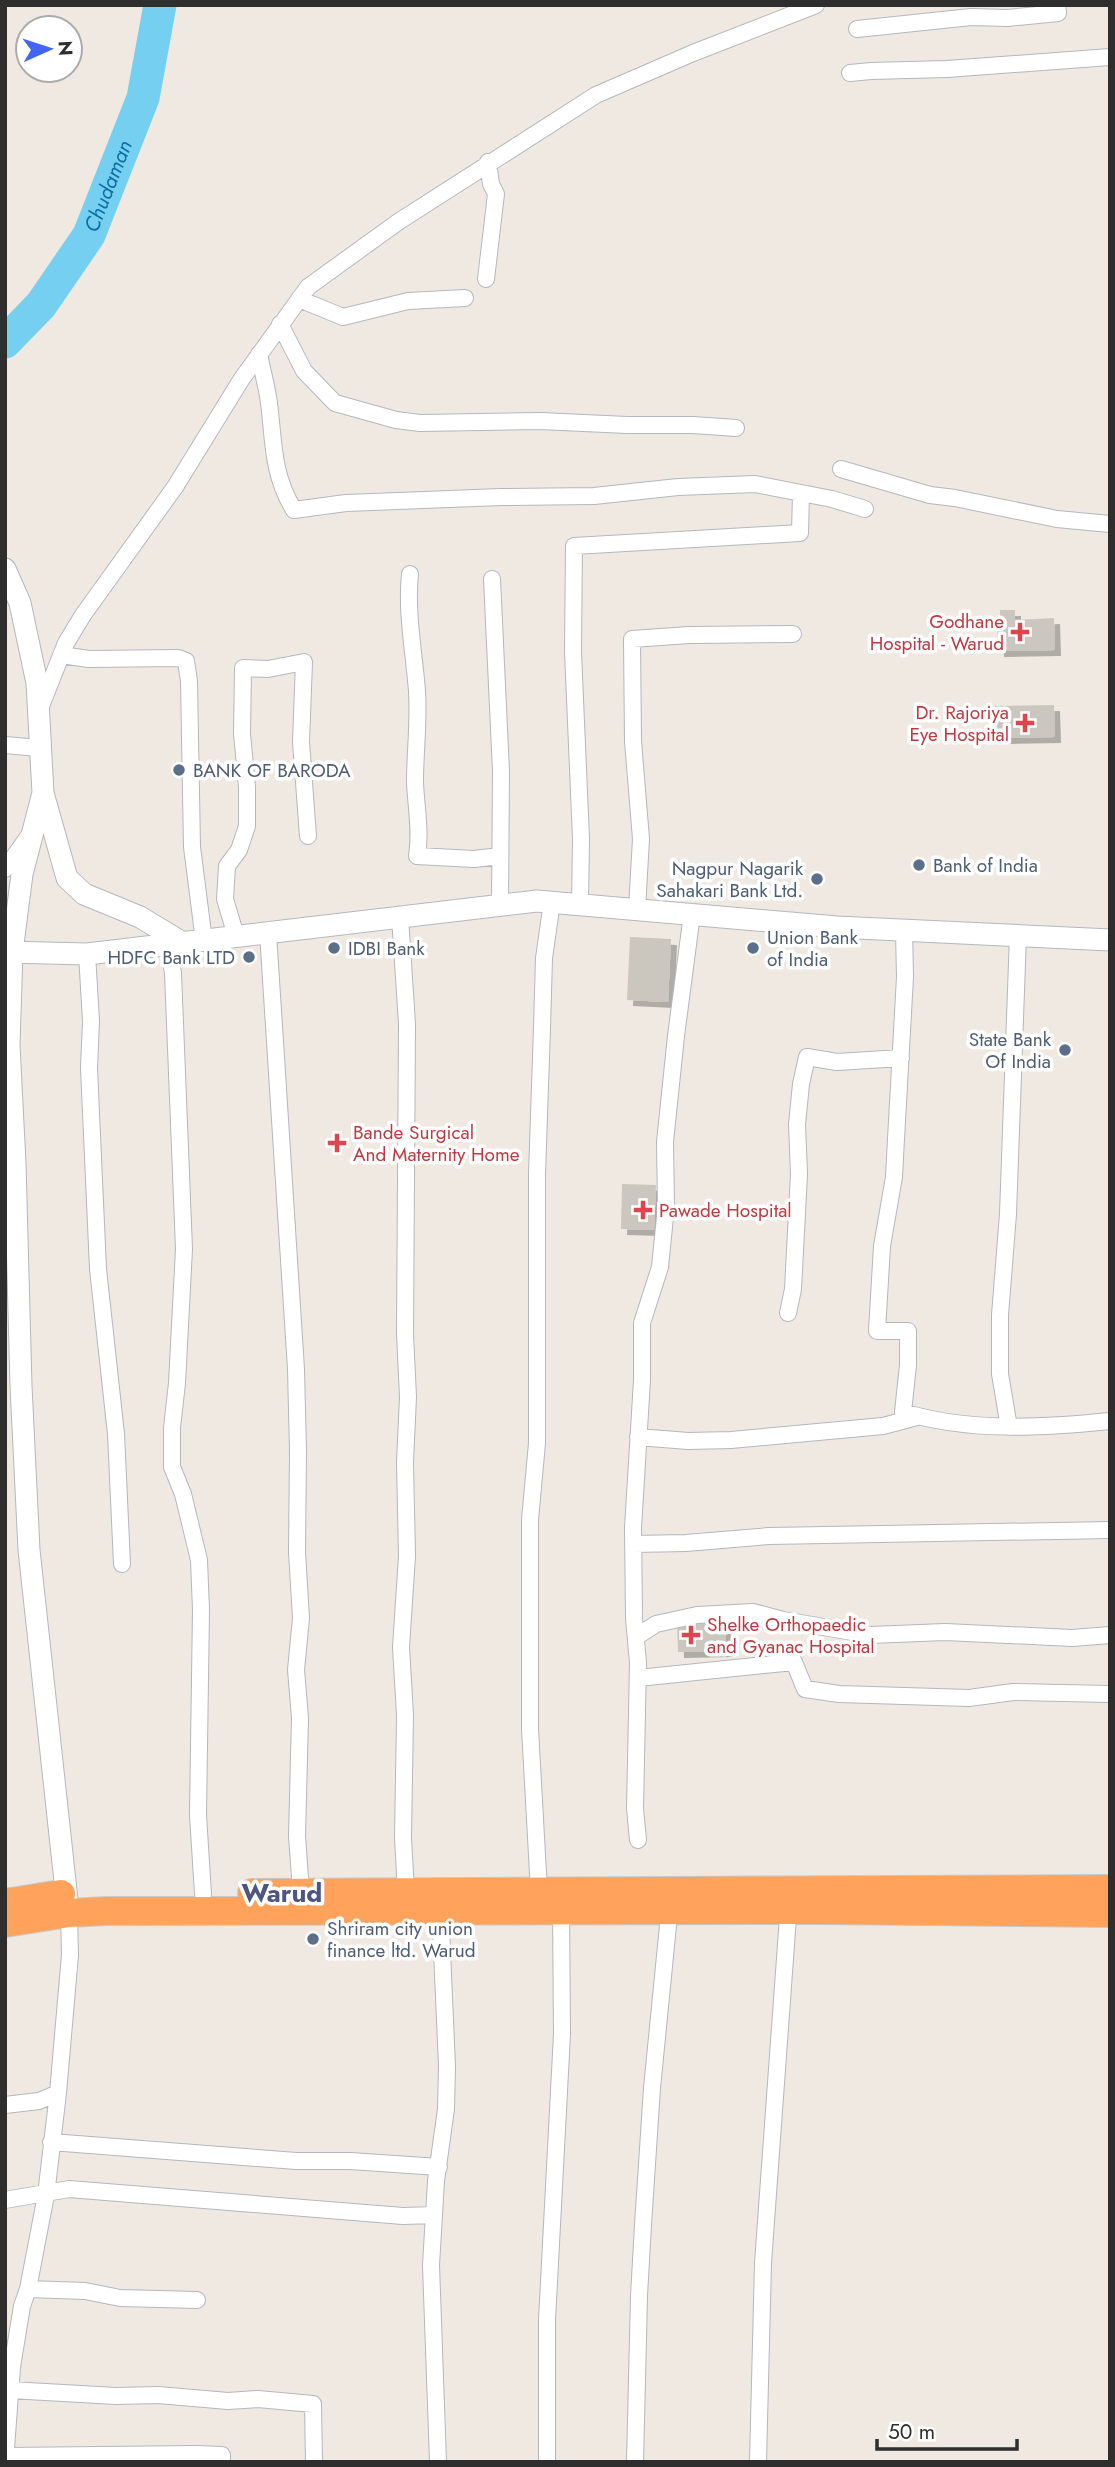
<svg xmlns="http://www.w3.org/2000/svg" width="1115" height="2467" viewBox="0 0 1115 2467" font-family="Jost,sans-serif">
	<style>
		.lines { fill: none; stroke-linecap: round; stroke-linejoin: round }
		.river { stroke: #75cff0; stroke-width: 33 }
		.building { fill: #cbc7bf; filter: url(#shadow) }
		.street-casing { stroke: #b4b7c1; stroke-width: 18 }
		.secondary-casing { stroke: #b4b7c1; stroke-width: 23 }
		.highway-casing { stroke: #c9c9c9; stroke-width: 30 }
		.street { stroke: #fff; stroke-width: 16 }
		.secondary { stroke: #fff; stroke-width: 21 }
		.highway { stroke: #ffa35c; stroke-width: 28 }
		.health-dot { fill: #e0444e; stroke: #fff; stroke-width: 2.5 }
		.service-dot { fill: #5c6f8a; stroke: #fff; stroke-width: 2.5 }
		.labels { text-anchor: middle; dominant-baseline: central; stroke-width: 7; stroke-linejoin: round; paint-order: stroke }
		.health-label { font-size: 19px; fill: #be3a42; stroke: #fff; text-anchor: start }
		.service-label { font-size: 19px; fill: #4e5e75; stroke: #fff; text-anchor: start }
		.water-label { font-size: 21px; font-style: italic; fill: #0d6fa3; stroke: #fff }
		.district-label { font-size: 26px; font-weight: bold; fill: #4d5680; stroke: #fff }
	</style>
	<defs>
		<filter id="shadow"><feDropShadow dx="6" dy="6" stdDeviation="0" flood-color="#0004"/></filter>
	</defs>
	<rect width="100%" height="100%" fill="#efe9e1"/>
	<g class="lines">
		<path class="river" id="s1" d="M 5,342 L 41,305 L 89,235 L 143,98 L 160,5"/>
	</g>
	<path class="building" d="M 1000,610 L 1015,610 L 1015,620 L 1054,618 L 1055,650 L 998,651 L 997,620 L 1000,620 Z
		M 1054,705 L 1055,737 L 996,738 L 995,706 Z
		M 630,937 L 671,939 L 668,1002 L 627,1000 Z
		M 622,1184 L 656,1185 L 654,1230 L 621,1229 Z
		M 725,1621 L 726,1651 L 678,1652 L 677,1622 Z"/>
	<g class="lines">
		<defs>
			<path id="street" d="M 857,29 L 971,17 L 1007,18 L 1058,13 L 1057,5
				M 850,73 L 871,71 L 947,69 L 1110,57
				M 486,279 L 496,194 L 491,184 L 488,162
				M 299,299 L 343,317 L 408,301 L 465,298
				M 280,324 L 304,371 L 335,403 L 396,420 L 420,423 L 540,421 L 627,425 L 693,425 L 736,428
				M 259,354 C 262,370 267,387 269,403 C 274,443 272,474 294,510 L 346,503 L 501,497 L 594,496 L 678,487 L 755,484 L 832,499 L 865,509
				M 841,469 L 930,495 L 955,498 L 1057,519 L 1110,524
				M 410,574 C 406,613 414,652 417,691 C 419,722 415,752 415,782 C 416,807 421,831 417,856 L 474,859 L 500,856
				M 492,579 L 501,771 L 500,905
				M 61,655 L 89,659 L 178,658 L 186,661 L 189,681 L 192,847 L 204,941
				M 41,706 L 66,643 L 83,615 L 175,487 L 241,380 L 308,287 L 398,222 L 596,95 L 693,53 L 816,5
				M 5,745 L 39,748
				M 5,869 L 28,837
				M 580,904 L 581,839 L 573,652 L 574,546 L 800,533 L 801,494
				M 637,909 L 641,839 L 633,741 L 632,639 L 689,635 L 793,634
				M 400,917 L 407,1024 L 405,1334 L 408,1397 L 405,1462 L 407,1556 L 401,1647 L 405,1715 L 403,1838 L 406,1892
				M 904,930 L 905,977 L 896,1139 L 894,1177 L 882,1246 L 877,1331 L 908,1331 L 908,1365 L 903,1412 C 969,1432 1041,1428 1110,1421
				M 268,933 L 296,1369 L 298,1451 L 297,1552 L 301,1618 L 296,1670 L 300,1718 L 297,1836 L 301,1892
				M 236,936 L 225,899 L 227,866 L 239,850 L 247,826 L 247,787 L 242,734 L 243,668 L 268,669 L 304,662 L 301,742 L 308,836
				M 168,945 L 173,973 L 184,1249 L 177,1383 L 172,1428 L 172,1467 L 183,1494 L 199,1560 L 201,1610 L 198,1815 L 203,1894
				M 87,954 L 91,1021 L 89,1068 L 98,1269 L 116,1434 L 122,1564
				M 788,1313 L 793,1289 L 799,1174 L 797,1124 L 801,1084 L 807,1057 L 837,1062 L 901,1058
				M 1009,1427 L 1000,1374 L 1000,1315 L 1008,1214 L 1018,935
				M 638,1437 L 688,1441 L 731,1440 L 883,1426 L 917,1417
				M 633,1544 L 686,1543 L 769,1536 L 1110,1530
				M 636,1637 L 656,1624 L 697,1615 L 753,1612 L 783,1620 L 870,1635 L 945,1632 L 1072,1638 L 1110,1635
				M 638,1678 L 794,1662 L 805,1689 L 839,1694 L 969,1698 L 1013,1692 L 1110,1694
				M 638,1840 L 635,1809 L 638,1663 L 634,1618 L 633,1528 L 642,1380 L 642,1323 L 660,1267 L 666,1207 L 665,1142 L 676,1036 L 692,914
				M 539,1891 L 530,1729 L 530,1520 L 537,1443 L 537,1174 L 542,1028 L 544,958 L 552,902
				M 5,2105 L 39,2101 L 58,2093
				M 51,2142 L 296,2161 L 350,2161 L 439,2167
				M 5,2200 L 69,2189 L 403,2216 L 434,2215
				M 28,2289 L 85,2291 L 120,2298 L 197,2300
				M 10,2390 L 116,2396 L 158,2395 L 228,2401 L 258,2399 L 313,2404 L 314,2462
				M 5,2456 L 197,2454 L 222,2455 L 222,2462
				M 5,2462 L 12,2367 L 22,2306 L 28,2289 L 46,2195 L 58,2093 L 70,1955 L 69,1913
				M 438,2462 L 431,2265 L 436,2181 L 446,2109 L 447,2066 L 440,1905
				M 547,2462 L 547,2320 L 562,2034 L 561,1904
				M 635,2462 L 639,2296 L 643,2225 L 652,2088 L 670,1905
				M 758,2462 L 763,2263 L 789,1903"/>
			<path id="secondary" d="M 5,569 L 20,603 L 37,683 L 43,793 L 67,878 L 84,894 L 140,917 L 183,943
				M 43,793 L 22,874 L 12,952 L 9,1045 L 15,1163 L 21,1386 L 29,1550 L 68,1909
				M 5,952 L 87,954 L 537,901 L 837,927 L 1110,940"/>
			<path id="highway" d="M 252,1893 L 1110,1889
				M 5,1903 L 61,1894
				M 5,1923 L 69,1913 L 107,1911 L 821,1910 L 1110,1913"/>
		</defs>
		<use href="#street" class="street-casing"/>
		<use href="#secondary" class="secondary-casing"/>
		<use href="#highway" class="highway-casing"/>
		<use href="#street" class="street"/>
		<use href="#secondary" class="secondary"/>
		<use href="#highway" class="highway"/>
	</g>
	<g class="health-dot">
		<path d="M1016.5 621.5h7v7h7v7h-7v7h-7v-7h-7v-7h7z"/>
		<path d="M1021.5 712.5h7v7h7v7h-7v7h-7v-7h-7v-7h7z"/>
		<path d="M333.5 1132.5h7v7h7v7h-7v7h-7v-7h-7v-7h7z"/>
		<path d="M639.5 1199.5h7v7h7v7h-7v7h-7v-7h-7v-7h7z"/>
		<path d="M687.5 1624.5h7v7h7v7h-7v7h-7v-7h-7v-7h7z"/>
	</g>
	<g class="service-dot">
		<circle cx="179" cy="770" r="7"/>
		<circle cx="919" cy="865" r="7"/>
		<circle cx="817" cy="879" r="7"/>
		<circle cx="334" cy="948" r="7"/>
		<circle cx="753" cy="948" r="7"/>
		<circle cx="249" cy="957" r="7"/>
		<circle cx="1065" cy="1050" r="7"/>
		<circle cx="313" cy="1939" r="7"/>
	</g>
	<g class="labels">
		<g class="health-label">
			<text x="1004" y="621" text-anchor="end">Godhane<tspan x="1004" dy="22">Hospital - Warud</tspan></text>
			<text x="1009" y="712" text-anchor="end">Dr. Rajoriya<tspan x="1009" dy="22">Eye Hospital</tspan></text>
			<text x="353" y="1132">Bande Surgical<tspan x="353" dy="22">And Maternity Home</tspan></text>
			<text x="659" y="1210">Pawade Hospital</text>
			<text x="707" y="1624">Shelke Orthopaedic<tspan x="707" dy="22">and Gyanac Hospital</tspan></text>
		</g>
		<g class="service-label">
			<text x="193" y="770">BANK OF BARODA</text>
			<text x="933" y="865">Bank of India</text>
			<text x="803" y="868" text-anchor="end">Nagpur Nagarik<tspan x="803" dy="22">Sahakari Bank Ltd.</tspan></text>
			<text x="767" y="937">Union Bank<tspan x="767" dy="22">of India</tspan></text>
			<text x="348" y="948">IDBI Bank</text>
			<text x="235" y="957" text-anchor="end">HDFC Bank LTD</text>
			<text x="1051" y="1039" text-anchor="end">State Bank<tspan x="1051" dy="22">Of India</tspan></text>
			<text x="327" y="1928">Shriram city union<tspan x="327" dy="22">finance ltd. Warud</tspan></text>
		</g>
		<g class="water-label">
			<text stroke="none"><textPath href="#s1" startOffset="189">Chudaman</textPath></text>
		</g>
		<g class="district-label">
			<text x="282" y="1893">Warud</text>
		</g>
	</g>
	<rect width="1115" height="2467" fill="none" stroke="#2e2e2e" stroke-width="14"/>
	<g transform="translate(49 49) rotate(87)"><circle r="33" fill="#ffffff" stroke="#ababab" stroke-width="2"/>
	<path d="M0-5L12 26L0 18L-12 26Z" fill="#4264fb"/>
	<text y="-10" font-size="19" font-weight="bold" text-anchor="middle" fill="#2e2e2e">N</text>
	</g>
	<path d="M877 2439v10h140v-10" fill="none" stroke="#2e2e2e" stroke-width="3.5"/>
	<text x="888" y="2439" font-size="21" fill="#2e2e2e" stroke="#ffffff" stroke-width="5" paint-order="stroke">50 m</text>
</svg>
